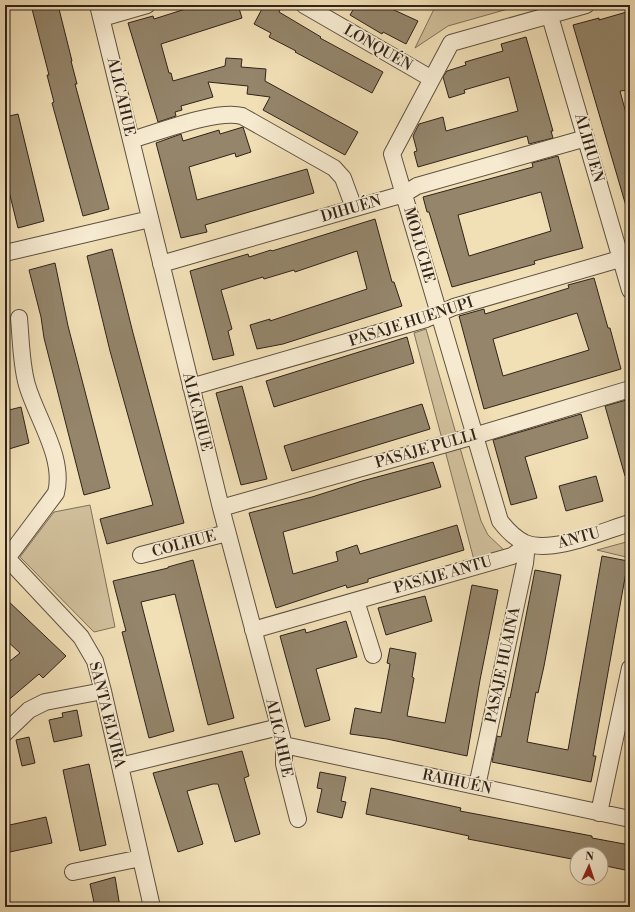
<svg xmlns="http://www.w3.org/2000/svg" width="635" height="912" viewBox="0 0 635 912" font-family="'Libre Bodoni',serif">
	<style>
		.green { fill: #d0bf9b; stroke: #80715a }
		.building { fill: #94856b; stroke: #30231a; fill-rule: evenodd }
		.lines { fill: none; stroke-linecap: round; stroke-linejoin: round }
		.street-casing { stroke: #605241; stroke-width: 18 }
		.street { stroke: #f6ead0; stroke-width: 16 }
		.labels { text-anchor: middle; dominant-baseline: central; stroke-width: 3.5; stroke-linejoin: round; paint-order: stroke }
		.street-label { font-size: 15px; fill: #30231a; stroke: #f6ead0 }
	</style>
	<rect width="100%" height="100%" fill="#f1dfb6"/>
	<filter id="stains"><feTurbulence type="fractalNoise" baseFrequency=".005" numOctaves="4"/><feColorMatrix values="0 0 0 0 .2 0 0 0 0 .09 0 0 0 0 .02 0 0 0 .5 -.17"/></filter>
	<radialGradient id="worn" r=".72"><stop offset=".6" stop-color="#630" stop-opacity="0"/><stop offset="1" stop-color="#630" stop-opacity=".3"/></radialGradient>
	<path class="green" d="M 436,5 L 522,5 L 448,26 L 415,48 Z
		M 426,329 L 481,521 L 488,535 L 506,552 L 474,560 L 414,333 Z
		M 90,505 L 115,627 L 94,632 L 20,557 L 54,512 Z
		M 630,541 L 630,558 L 597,550 Z"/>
	<path class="building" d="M 31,5 L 58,5 L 72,61 L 71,61 L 77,84 L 75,84 L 109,209 L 83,216 L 52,103 L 54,102 L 47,75 L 49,75 Z
		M 198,5 L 238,5 L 242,18 L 161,44 L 169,73 L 171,73 L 173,81 L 225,66 L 226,58 L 242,59 L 241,67 L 266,69 L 265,81 L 358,132 L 345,155 L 263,110 L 270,97 L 247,94 L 248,86 L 208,82 L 213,97 L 181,106 L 182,110 L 175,112 L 176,116 L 158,122 L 128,23 L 153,16 L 154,19 Z
		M 264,5 L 282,5 L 279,12 L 321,37 L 320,38 L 383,72 L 372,93 L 295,52 L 296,51 L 269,37 L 271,33 L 254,24 Z
		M 356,5 L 383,5 L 418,21 L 406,44 L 383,32 L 382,34 L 350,15 Z
		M 630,11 L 630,90 L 620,91 L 630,128 L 630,205 L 626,206 L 573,25 L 599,18 L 599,20 Z
		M 526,37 L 553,131 L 551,131 L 553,138 L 529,144 L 527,136 L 418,167 L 414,152 L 417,151 L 413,136 L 419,124 L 443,117 L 446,131 L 518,111 L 509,77 L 464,90 L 465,93 L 449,98 L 443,77 L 447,71 L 466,65 L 465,62 L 503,51 L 501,44 Z
		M 18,114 L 44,221 L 18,228 L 5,175 L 5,117 Z
		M 243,127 L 251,152 L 236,157 L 235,153 L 189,167 L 197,200 L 307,169 L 314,193 L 205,225 L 207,232 L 181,238 L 156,143 L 181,134 L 183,141 L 219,130 L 220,134 Z
		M 558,156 L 583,248 L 534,261 L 535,264 L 452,287 L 429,212 L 427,212 L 423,197 L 533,167 L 532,163 ZM 541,192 L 551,231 L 469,256 L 458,215 Z
		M 375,219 L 392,282 L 394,282 L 402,306 L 283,344 L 257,349 L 250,325 L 270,319 L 270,321 L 367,289 L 357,251 L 295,272 L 294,270 L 264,279 L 263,277 L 221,290 L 232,329 L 228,331 L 234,355 L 213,360 L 190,271 L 248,254 L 249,257 L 271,250 L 272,251 Z
		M 112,249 L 133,333 L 184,523 L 107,544 L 100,519 L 153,505 L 110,351 L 87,256 Z
		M 55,263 L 68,326 L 110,488 L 84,495 L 44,338 L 41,317 L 29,270 Z
		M 594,278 L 608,328 L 610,328 L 621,369 L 484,409 L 459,316 L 484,309 L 485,314 L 569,288 L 568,285 ZM 577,313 L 589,350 L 503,376 L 493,339 Z
		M 407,337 L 414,363 L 274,407 L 266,381 Z
		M 242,386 L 267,479 L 241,485 L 216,393 Z
		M 630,399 L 630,476 L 625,476 L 605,406 Z
		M 422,404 L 430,429 L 292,471 L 284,446 Z
		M 21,407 L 29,443 L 9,449 L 5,434 L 5,411 Z
		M 581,414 L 588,438 L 525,457 L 537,498 L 511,505 L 493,440 Z
		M 433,462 L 441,487 L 283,532 L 293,574 L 338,561 L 336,552 L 357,545 L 360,554 L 457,525 L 464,550 L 368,579 L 368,582 L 347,588 L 346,585 L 276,608 L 249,513 L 312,497 L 362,481 Z
		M 596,476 L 603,501 L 566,511 L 559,486 Z
		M 602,556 L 628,561 L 593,756 L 596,756 L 591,782 L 492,762 L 497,736 L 501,737 L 509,697 L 510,698 L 535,570 L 561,575 L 544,666 L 538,693 L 536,692 L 527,742 L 568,750 Z
		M 193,560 L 234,718 L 208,725 L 175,594 L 141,602 L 174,731 L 149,738 L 122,632 L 126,631 L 113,581 L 168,568 L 168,567 Z
		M 472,585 L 498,590 L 480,680 L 467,756 L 387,739 L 350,734 L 355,708 L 381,713 L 390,664 L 387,663 L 390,648 L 416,653 L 412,677 L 414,678 L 407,716 L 445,723 Z
		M 425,596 L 432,621 L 386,635 L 378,608 Z
		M 5,598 L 66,656 L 43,678 L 39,674 L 5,703 L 5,665 L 20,653 L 5,639 Z
		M 346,621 L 357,657 L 316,669 L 330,720 L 305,727 L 280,636 L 305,629 L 306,633 Z
		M 77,710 L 82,736 L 54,742 L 49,720 L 63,717 L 62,713 Z
		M 29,737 L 35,763 L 22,766 L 16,740 Z
		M 242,751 L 249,776 L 244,778 L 260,834 L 235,842 L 218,784 L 213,784 L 187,791 L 203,844 L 178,852 L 153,773 Z
		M 89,764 L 106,845 L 80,851 L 63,770 Z
		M 320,772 L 346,777 L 341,801 L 346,802 L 342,818 L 317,812 L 322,789 L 317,788 Z
		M 371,788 L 461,808 L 460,811 L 592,836 L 592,838 L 630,845 L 630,871 L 601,865 L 601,854 L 577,854 L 577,860 L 468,839 L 469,836 L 366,814 Z
		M 46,817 L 52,843 L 5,853 L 5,826 Z
		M 115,877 L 120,907 L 95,907 L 90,884 Z"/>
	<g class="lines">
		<defs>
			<path id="street" d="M 98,5 L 221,508 L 284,745 L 284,764 L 298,819
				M 304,5 L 432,79
				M 586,5 L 451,43 L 392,154 L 500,521 C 507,530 514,538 525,543 C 552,554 603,531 630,523
				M 547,6 L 630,290
				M 102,18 L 147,5
				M 131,140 C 159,132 217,109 242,116 L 334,168 L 343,178 L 354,208
				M 5,253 L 150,219
				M 161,264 L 404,194 L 417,186 L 586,138
				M 191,387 L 426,319 L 454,307 L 630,256
				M 221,508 L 474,436 L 630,389
				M 141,555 L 227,533
				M 5,556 L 81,637 L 95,661 L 103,691 L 152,907
				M 5,561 L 56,493 C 65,458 37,419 27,385 C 21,364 21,340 19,318
				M 356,601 L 373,655
				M 253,630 L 512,556 L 522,549 L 527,544
				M 5,733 L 29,710 L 45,702 L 103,691
				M 284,745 L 630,819
				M 120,766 L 279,727
				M 477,786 L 525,563 L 527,544
				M 599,813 L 630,668
				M 73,872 L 141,858"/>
		</defs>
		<use href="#street" class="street-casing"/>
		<use href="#street" class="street"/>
	</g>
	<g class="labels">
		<g class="street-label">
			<text transform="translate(378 48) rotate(30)">LONQUÉN</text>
			<text transform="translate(121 97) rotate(77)">ALICAHUE</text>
			<text transform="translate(589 148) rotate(74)">ALIHUEN</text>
			<text transform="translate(351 209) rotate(-16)">DIHUÉN</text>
			<text transform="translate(419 245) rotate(74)">MOLUCHE</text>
			<text transform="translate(411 322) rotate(-18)">PASAJE HUENUPI</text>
			<text transform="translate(197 412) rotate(76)">ALICAHUE</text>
			<text transform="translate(426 449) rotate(-16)">PASAJE PULLI</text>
			<text transform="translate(579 538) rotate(-15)">ANTU</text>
			<text transform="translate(184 544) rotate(-15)">COLHUE</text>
			<text transform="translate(443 575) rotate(-16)">PASAJE ANTU</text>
			<text transform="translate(503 665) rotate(-78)">PASAJE HUAINA</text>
			<text transform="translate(107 715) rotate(76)">SANTA ELVIRA</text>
			<text transform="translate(279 738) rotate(78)">ALICAHUE</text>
			<text transform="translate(457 782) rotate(12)">RAIHUÉN</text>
		</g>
	</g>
	<rect width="635" height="912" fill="none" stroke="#f1dfb6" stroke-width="20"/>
	<rect x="6" y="6" width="623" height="900" fill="none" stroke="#30231a" stroke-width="2"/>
	<rect x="10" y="10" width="615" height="892" fill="none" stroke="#30231a"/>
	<g transform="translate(589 866) rotate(3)"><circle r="19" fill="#f6ead0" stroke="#a79a87"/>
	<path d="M0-3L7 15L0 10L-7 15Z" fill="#8f2418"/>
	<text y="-6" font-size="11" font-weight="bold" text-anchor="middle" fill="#30231a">N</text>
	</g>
	<rect width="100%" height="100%" filter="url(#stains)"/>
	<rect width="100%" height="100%" fill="url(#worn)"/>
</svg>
